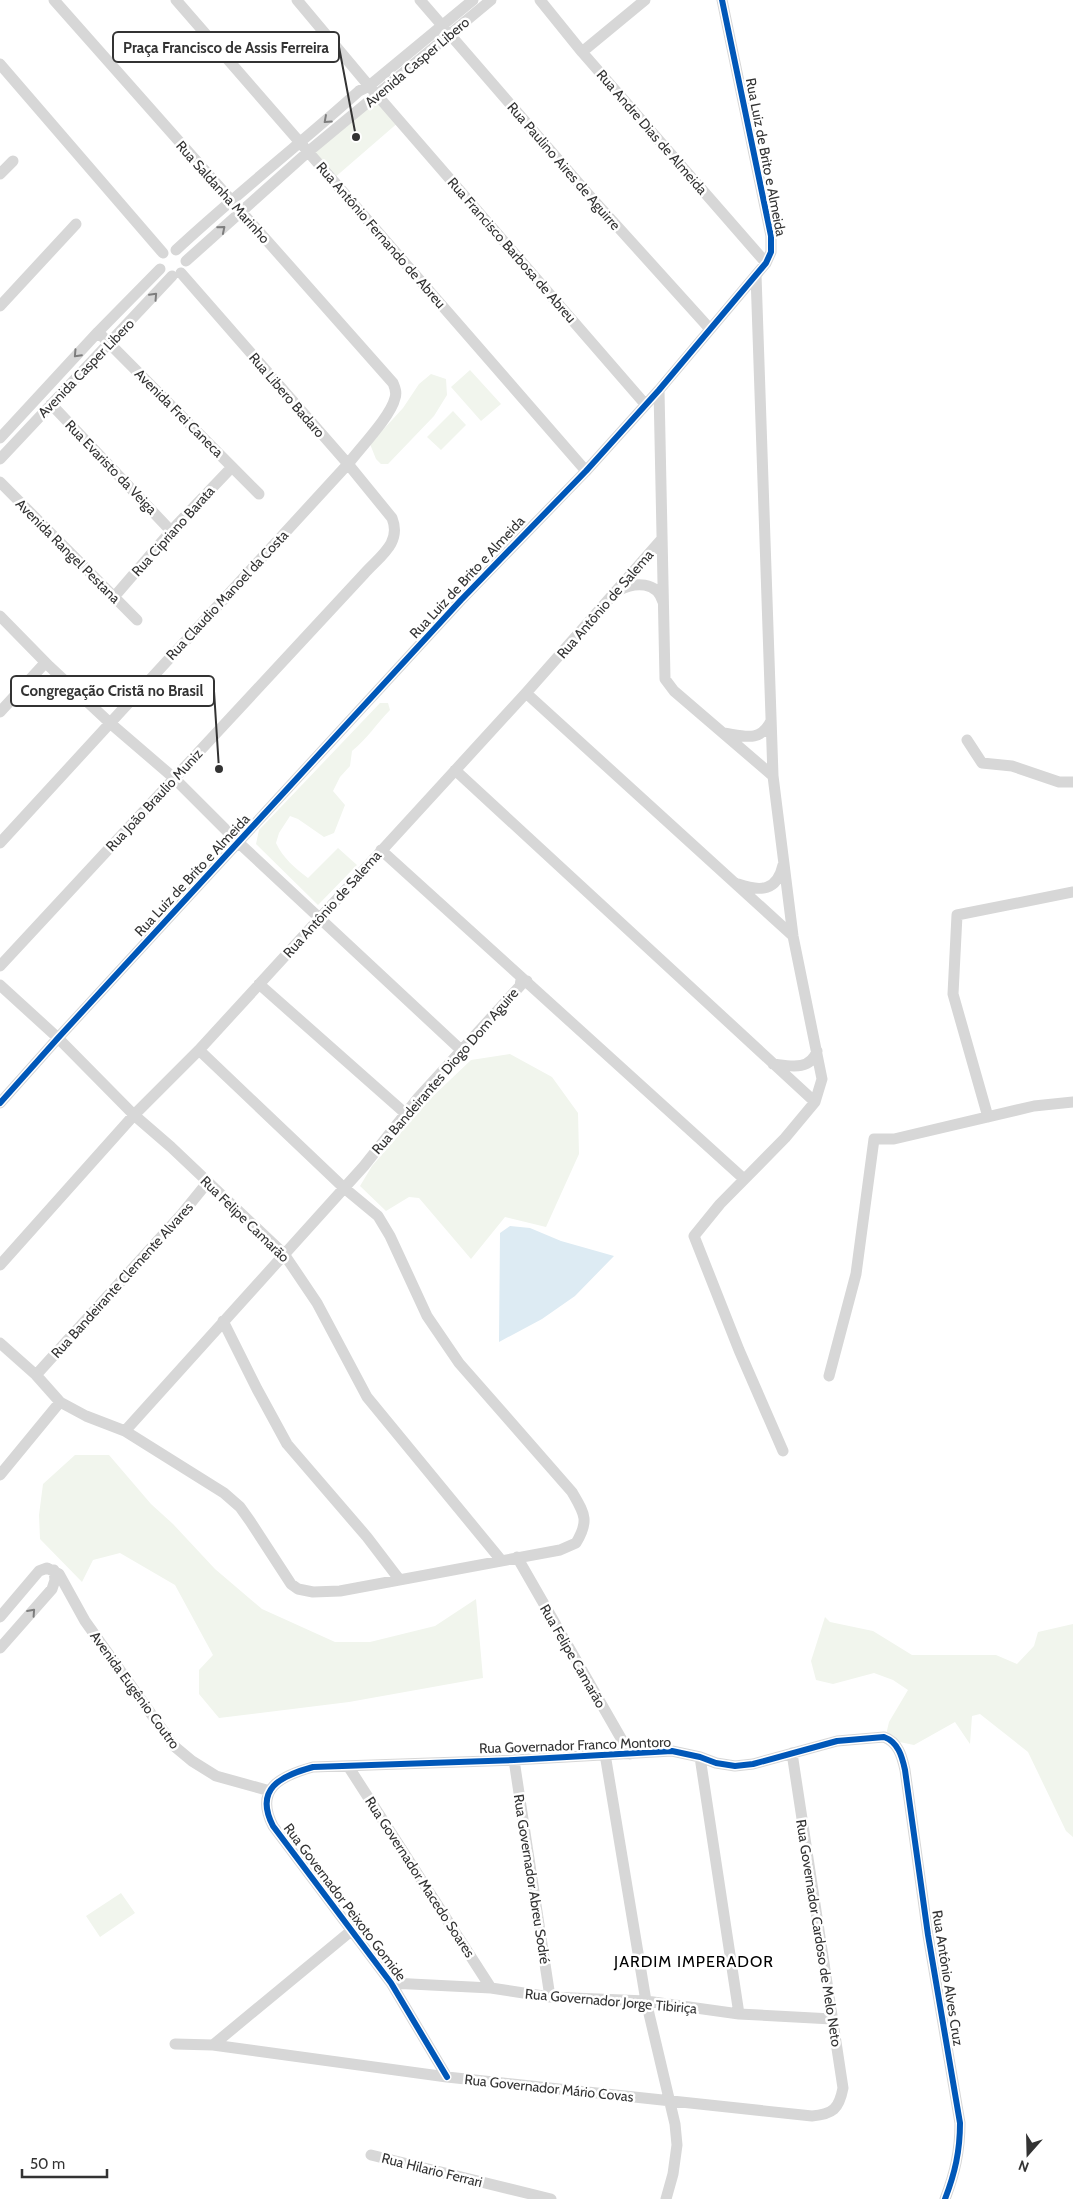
<svg xmlns="http://www.w3.org/2000/svg" width="1073" height="2199" viewBox="0 0 1073 2199" font-family="Cabin,sans-serif">
	<style>
		.green { fill: #f1f5ed }
		.water { fill: #ddebf3 }
		.lines { fill: none; stroke-linecap: round; stroke-linejoin: round }
		.minor { stroke: #d7d7d7; stroke-width: 11 }
		.cycleway-casing { stroke: #fff; stroke-width: 9 }
		.cycleway { stroke: #0057b8; stroke-width: 6 }
		.oneway { stroke: #7d7d7d }
		.labels { text-anchor: middle; dominant-baseline: central; stroke-width: 5; stroke-linejoin: round; paint-order: stroke }
		.street-label { font-size: 14px; fill: #333; stroke: #fff }
		.quarter-label { font-size: 16px; letter-spacing: 1px; fill: #000; stroke: #fff }
		.leader { fill: none; stroke: #333; stroke-width: 2 }
		.callout-dot { fill: #333; stroke: #fff; stroke-width: 2 }
		.callout { fill: #fff; stroke: #333; stroke-width: 2 }
		.callout-label { font-size: 15px; text-anchor: middle; font-weight: bold; fill: #333 }
	</style>
	<rect width="100%" height="100%" fill="#fff"/>
	<path class="green" d="M 378,96 L 400,121 L 333,179 L 311,153 Z
		M 470,370 L 501,404 L 481,421 L 451,387 Z
		M 431,374 L 446,379 L 447,395 L 434,416 L 388,464 L 381,464 L 376,459 L 370,444 L 403,408 L 419,384 Z
		M 453,411 L 466,425 L 441,450 L 427,437 Z
		M 380,703 L 388,703 L 390,710 C 377,723 367,739 352,751 L 350,766 L 340,777 L 333,791 L 345,805 L 334,833 L 324,837 L 298,819 L 290,816 L 279,833 L 276,843 C 283,858 295,868 308,878 L 338,848 L 357,865 L 318,905 L 256,844 L 259,830 Z
		M 510,1054 L 552,1077 L 578,1113 L 579,1154 L 546,1227 L 505,1217 L 471,1259 L 419,1198 L 409,1197 L 386,1211 L 360,1186 L 372,1166 L 429,1100 L 471,1060 Z
		M 75,1455 L 109,1455 L 151,1504 L 173,1524 L 215,1569 L 262,1609 L 335,1642 L 370,1642 L 435,1626 L 476,1599 L 483,1678 L 349,1702 L 219,1718 L 199,1694 L 199,1670 L 213,1655 L 175,1585 L 120,1553 L 93,1560 L 82,1582 L 40,1539 L 39,1515 L 43,1484 Z
		M 825,1617 L 830,1622 L 873,1631 L 912,1655 L 996,1655 L 1017,1664 L 1034,1646 L 1038,1632 L 1073,1624 L 1073,1837 L 1066,1831 L 1028,1752 L 980,1714 L 972,1716 L 970,1744 L 955,1722 L 914,1745 L 885,1739 L 889,1722 L 908,1690 L 893,1680 L 874,1673 L 833,1684 L 816,1680 L 811,1661 Z
		M 121,1893 L 135,1913 L 100,1937 L 86,1916 Z"/>
	<path class="water" d="M 510,1226 L 530,1228 L 561,1241 L 614,1256 L 575,1296 L 542,1319 L 499,1342 L 500,1233 Z"/>
	<g class="lines">
		<path class="minor" d="M 176,0 L 586,471
			M 297,0 L 364,80 L 645,404
			M 420,0 L 589,195 L 710,329
			M 540,0 L 582,52 L 766,263
			M 582,52 L 645,0
			M 0,64 L 163,253
			M 0,174 L 13,161
			M 176,250 C 235,195 299,145 359,91 L 369,86 L 473,0
			M 186,261 L 309,151 L 491,0
			M 756,275 L 773,776 L 793,936 L 822,1079 L 815,1102 L 785,1138 L 720,1204 L 694,1236 L 739,1350 L 783,1451
			M 0,306 L 76,224
			M 98,332 L 259,494
			M 659,390 L 665,679 L 674,691 L 773,776
			M 51,404 L 171,531
			M 0,438 L 98,332 L 160,269
			M 0,459 L 172,276
			M 0,482 L 137,620
			M 619,590 C 635,582 657,581 663,602
			M 114,597 L 171,531 L 232,467
			M 0,616 L 49,666 L 110,723 L 174,778 L 239,843 L 461,1050
			M 526,693 L 793,936
			M 0,712 L 45,663
			M 723,733 C 744,736 760,743 771,721
			M 967,740 L 982,763 L 1012,766 L 1059,782 L 1073,782
			M 455,770 L 815,1102
			M 0,843 L 348,464 C 360,448 391,416 395,398 C 397,392 395,388 393,383 L 54,0
			M 381,850 L 744,1179
			M 738,884 C 761,892 777,891 783,865
			M 0,966 L 364,574 C 380,556 402,543 392,518 L 348,464 L 181,273
			M 259,984 L 406,1114
			M 0,985 L 58,1038 L 134,1115 L 171,1147 L 284,1254 L 317,1303 L 367,1397 L 501,1560
			M 773,1064 C 790,1066 810,1071 817,1051
			M 0,1103 L 58,1038 L 461,600 L 586,471 L 659,390 L 766,263 L 771,252 L 771,236 L 722,0
			M 988,1117 L 953,994 L 957,915 L 1073,892
			M 0,1265 L 134,1115 L 199,1050 L 526,693 L 662,539
			M 223,1321 L 257,1389 L 287,1444 L 367,1537 L 399,1579
			M 0,1343 L 36,1375 L 60,1402 L 86,1416 L 125,1431 L 224,1493 L 240,1507 L 250,1521 L 291,1584 L 298,1589 L 313,1592 L 340,1591 L 560,1550 L 576,1543 C 590,1520 584,1513 572,1492 L 459,1363 L 427,1316 L 390,1236 L 378,1216 L 343,1187 L 199,1050
			M 36,1375 L 181,1215 L 207,1183
			M 829,1376 L 856,1274 L 874,1139 L 894,1139 L 1034,1106 L 1073,1102
			M 125,1431 L 364,1166 L 418,1098 L 520,986 L 521,980 L 527,981
			M 0,1475 L 60,1402
			M 517,1557 L 630,1754
			M 0,1617 L 39,1571 L 47,1568 L 59,1574 L 85,1621 L 174,1746 L 192,1761 L 216,1776 L 270,1791
			M 0,1648 L 52,1589 L 55,1580 L 54,1570
			M 605,1754 L 646,2001 L 675,2124 L 677,2145 L 673,2174 L 666,2199
			M 700,1757 L 739,2014
			M 514,1760 L 550,1997
			M 348,1766 L 491,1988
			M 391,1983 L 491,1988 L 550,1997 L 646,2001 L 739,2014 L 832,2019
			M 175,2044 L 213,2045 L 447,2077 L 812,2116 C 833,2114 839,2109 843,2088 L 792,1753
			M 213,2045 L 351,1931
			M 447,2077 L 391,1983 L 273,1826 C 254,1789 280,1776 313,1767 L 514,1760 L 672,1751 L 700,1757 L 716,1763 L 735,1766 L 753,1764 L 837,1741 L 884,1737 C 898,1742 902,1756 905,1770 L 928,1935 L 960,2123 C 960,2151 955,2173 945,2199
			M 371,2155 L 551,2199"/>
		<defs>
			<path id="cycleway" d="M 0,1103 L 58,1038 L 461,600 L 586,471 L 659,390 L 766,263 L 771,252 L 771,236 L 722,0
				M 447,2077 L 391,1983 L 273,1826 C 254,1789 280,1776 313,1767 L 514,1760 L 672,1751 L 700,1757 L 716,1763 L 735,1766 L 753,1764 L 837,1741 L 884,1737 C 898,1742 902,1756 905,1770 L 928,1935 L 960,2123 C 960,2151 955,2173 945,2199"/>
		</defs>
		<use href="#cycleway" class="cycleway-casing"/>
		<use href="#cycleway" class="cycleway"/>
	</g>
	<defs><path id="oneway-chevron" d="M-2-3.5L2.5 0L-2 3.5" fill="none" stroke-width="1.6" stroke-linecap="round" stroke-linejoin="round" transform="scale(1.25)"/></defs>
	<g class="oneway">
		<use href="#oneway-chevron" transform="translate(327 120) rotate(138)"/>
		<use href="#oneway-chevron" transform="translate(222 229) rotate(-40)"/>
		<use href="#oneway-chevron" transform="translate(154 296) rotate(-47)"/>
		<use href="#oneway-chevron" transform="translate(77 354) rotate(133)"/>
		<use href="#oneway-chevron" transform="translate(32 1612) rotate(-48)"/>
	</g>
	<g class="labels">
		<g class="street-label">
			<text transform="translate(417 62) rotate(-40)">Avenida Casper Libero</text>
			<text transform="translate(652 132) rotate(49)">Rua Andre Dias de Almeida</text>
			<text transform="translate(766 157) rotate(79)">Rua Luiz de Brito e Almeida</text>
			<text transform="translate(564 166) rotate(49)">Rua Paulino Aires de Aguirre</text>
			<text transform="translate(223 192) rotate(48)">Rua Saldanha Marinho</text>
			<text transform="translate(381 235) rotate(49)">Rua Antônio Fernando de Abreu</text>
			<text transform="translate(512 250) rotate(49)">Rua Francisco Barbosa de Abreu</text>
			<text transform="translate(86 368) rotate(-46)">Avenida Casper Libero</text>
			<text transform="translate(287 395) rotate(49)">Rua Libero Badaro</text>
			<text transform="translate(179 413) rotate(45)">Avenida Frei Caneca</text>
			<text transform="translate(111 467) rotate(46)">Rua Evaristo da Veiga</text>
			<text transform="translate(173 531) rotate(-48)">Rua Cipriano Barata</text>
			<text transform="translate(68 551) rotate(45)">Avenida Rangel Pestana</text>
			<text transform="translate(467 577) rotate(-47)">Rua Luiz de Brito e Almeida</text>
			<text transform="translate(227 595) rotate(-47)">Rua Claudio Manoel da Costa</text>
			<text transform="translate(605 604) rotate(-49)">Rua Antônio de Salema</text>
			<text transform="translate(154 800) rotate(-47)">Rua João Braulio Muniz</text>
			<text transform="translate(192 875) rotate(-47)">Rua Luiz de Brito e Almeida</text>
			<text transform="translate(332 904) rotate(-48)">Rua Antônio de Salema</text>
			<text transform="translate(445 1071) rotate(-49)">Rua Bandeirantes Diogo Dom Aguire</text>
			<text transform="translate(245 1219) rotate(44)">Rua Felipe Camarão</text>
			<text transform="translate(122 1280) rotate(-48)">Rua Bandeirante Clemente Alvares</text>
			<text transform="translate(573 1656) rotate(60)">Rua Felipe Camarão</text>
			<text transform="translate(135 1690) rotate(54)">Avenida Eugênio Coutro</text>
			<text transform="translate(575 1745) rotate(-2)">Rua Governador Franco Montoro</text>
			<text transform="translate(420 1877) rotate(57)">Rua Governador Macedo Soares</text>
			<text transform="translate(532 1879) rotate(81)">Rua Governador Abreu Sodré</text>
			<text transform="translate(345 1902) rotate(53)">Rua Governador Peixoto Gomide</text>
			<text transform="translate(819 1933) rotate(81)">Rua Governador Cardoso de Melo Neto</text>
			<text transform="translate(948 1978) rotate(81)">Rua Antônio Alves Cruz</text>
			<text transform="translate(611 2001) rotate(5)">Rua Governador Jorge Tibiriça</text>
			<text transform="translate(549 2088) rotate(6)">Rua Governador Mário Covas</text>
			<text transform="translate(432 2170) rotate(14)">Rua Hilario Ferrari</text>
		</g>
		<g class="quarter-label">
			<text x="694" y="1961">JARDIM IMPERADOR</text>
		</g>
	</g>
	<path class="leader" d="M356 137L339 47M219 769L214 691"/>
	<g class="callout-dot">
		<circle cx="356" cy="137" r="5"/>
		<circle cx="219" cy="769" r="5"/>
	</g>
	<g class="callout">
		<rect x="113" y="32" width="226" height="30" rx="5"/>
		<rect x="11" y="676" width="203" height="30" rx="5"/>
	</g>
	<g class="callout-label">
		<text x="226" y="53">Praça Francisco de Assis Ferreira</text>
		<text x="112" y="696">Congregação Cristã no Brasil</text>
	</g>
	<g transform="translate(1028 2154) rotate(200)" stroke="#ffffff" stroke-width="4" paint-order="stroke">
	<path d="M0-4L9 19L0 12L-9 19Z" fill="#333333"/>
	<text y="-8" font-size="14" font-weight="bold" text-anchor="middle" fill="#333333">N</text>
	</g>
	<path d="M22 2169v8h85v-8" fill="none" stroke="#333333" stroke-width="2.5"/>
	<text x="30" y="2169" font-size="15" fill="#333333" stroke="#ffffff" stroke-width="4" paint-order="stroke">50 m</text>
</svg>
